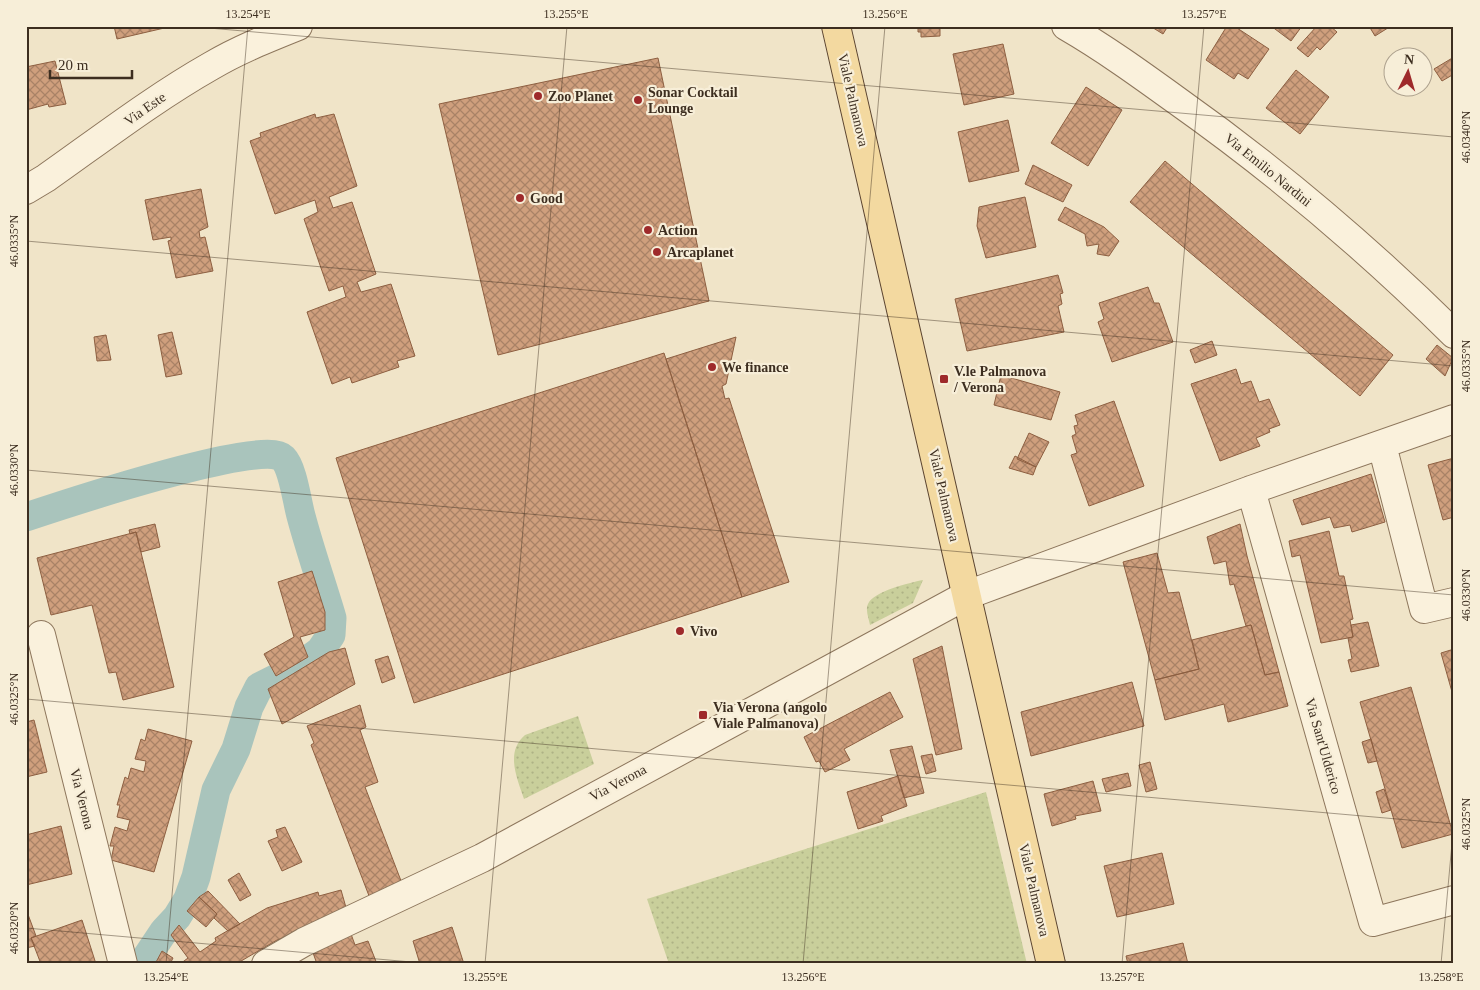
<svg xmlns="http://www.w3.org/2000/svg" width="1480" height="990" viewBox="0 0 1480 990" font-family="'Times New Roman',serif">
	<style>
		.grass { fill: url(#grass-dots) }
		.lines { fill: none; stroke-linecap: round; stroke-linejoin: round }
		.canal { stroke: #a9c4bc; stroke-width: 29 }
		.building { fill: url(#building-cross-hatch); stroke: #8d5f41 }
		.minor-casing { stroke: #8d765c; stroke-width: 30 }
		.major-casing { stroke: #5b4430; stroke-width: 30 }
		.minor { stroke: #faf1dc; stroke-width: 28 }
		.major { stroke: #f3d9a0; stroke-width: 28 }
		.ticks { fill: none; stroke: #3d2e20; stroke-width: 1; stroke-opacity: 0.45 }
		.poi-dot { fill: #9e2a2b; stroke: #f7eed8; stroke-width: 2 }
		.labels { text-anchor: middle; dominant-baseline: central; stroke-width: 4.5; stroke-linejoin: round; paint-order: stroke }
		.poi-label { font-size: 14px; font-weight: bold; fill: #3d2e20; stroke: #f7eed8; text-anchor: start }
		.street-label { font-size: 14px; fill: #3d2e20; stroke: #f7eed8 }
		.neatline { fill: none; stroke: #3d2e20; stroke-width: 2 }
		.ticks-label { font-size: 12px; text-anchor: middle; fill: #3d2e20 }
	</style>
	<defs>
		<pattern id="grass-dots" width="8" height="8" patternUnits="userSpaceOnUse" patternTransform="scale(1.25)"><rect width="8" height="8" fill="#c9cf9b"/><path d="M2 2h.1M6 6h.1" fill="none" stroke="#aeb285" stroke-width="1.8" stroke-linecap="round"/></pattern>
		<pattern id="building-cross-hatch" width="8" height="8" patternUnits="userSpaceOnUse" patternTransform="scale(1.25)"><rect width="8" height="8" fill="#cf9f7d"/><path d="M0 0l8 8M0 8l8-8" fill="none" stroke="#a98266"/></pattern>
	</defs>
	<rect width="100%" height="100%" fill="#f0e4c8"/>
	<path class="grass" d="M 923,580 L 913,603 L 870,625 C 869,619 865,610 868,604 C 874,591 909,583 923,580 Z
		M 578,716 L 594,764 L 524,799 C 517,778 505,752 525,735 Z
		M 986,792 L 1027,964 L 669,964 L 647,899 Z"/>
	<g class="lines">
		<path class="canal" d="M 26,517 C 59,506 263,438 283,458 C 293,468 297,502 301,516 C 310,550 322,584 332,618 L 331,635 L 320,651 L 297,668 L 259,687 L 249,707 L 236,749 L 216,790 L 196,877 L 188,899 L 177,917 L 164,931 L 142,964"/>
	</g>
	<path class="building" d="M 114,26 L 173,26 L 117,39 Z
		M 918,26 L 940,26 L 940,36 L 921,37 L 921,32 L 918,32 Z
		M 1150,26 L 1168,26 L 1163,34 Z
		M 1227,26 L 1234,26 L 1269,49 L 1248,79 L 1238,73 L 1234,79 L 1206,60 Z
		M 1271,26 L 1302,26 L 1291,41 Z
		M 1317,26 L 1330,26 L 1337,32 L 1320,50 L 1317,47 L 1308,57 L 1297,48 Z
		M 1369,26 L 1391,26 L 1375,36 Z
		M 1003,44 L 1014,94 L 964,105 L 953,54 Z
		M 1454,57 L 1454,74 L 1442,81 L 1434,69 Z
		M 658,58 L 709,301 L 498,355 L 439,104 Z
		M 55,61 L 66,104 L 49,107 L 48,104 L 26,110 L 26,67 Z
		M 1296,70 L 1329,97 L 1300,134 L 1266,108 Z
		M 1086,87 L 1122,110 L 1088,166 L 1051,143 Z
		M 315,114 L 316,118 L 334,114 L 357,186 L 329,197 L 333,208 L 352,202 L 376,274 L 357,282 L 361,292 L 391,284 L 415,356 L 397,361 L 399,367 L 352,383 L 350,377 L 332,384 L 307,312 L 346,297 L 343,286 L 329,291 L 304,219 L 318,212 L 315,200 L 275,214 L 250,141 L 261,137 L 260,133 Z
		M 1008,120 L 1019,171 L 969,182 L 958,132 Z
		M 1165,161 L 1393,355 L 1360,396 L 1130,202 Z
		M 1033,165 L 1072,185 L 1063,202 L 1025,184 Z
		M 201,189 L 208,227 L 199,231 L 200,238 L 205,237 L 213,271 L 176,278 L 168,241 L 171,240 L 171,237 L 153,240 L 145,200 Z
		M 1025,197 L 1036,247 L 986,258 L 977,226 L 979,207 Z
		M 1065,207 L 1104,227 L 1119,241 L 1109,256 L 1097,254 L 1099,244 L 1087,246 L 1085,234 L 1058,220 Z
		M 1058,275 L 1063,293 L 1060,294 L 1062,304 L 1058,306 L 1064,332 L 967,351 L 955,299 Z
		M 1148,287 L 1154,303 L 1159,303 L 1173,342 L 1112,362 L 1098,322 L 1104,319 L 1099,303 Z
		M 172,332 L 182,374 L 166,377 L 158,335 Z
		M 106,335 L 111,360 L 97,361 L 94,337 Z
		M 736,337 L 726,384 L 722,386 L 725,399 L 729,398 L 789,582 L 742,597 L 666,359 Z
		M 1212,341 L 1217,355 L 1195,363 L 1190,350 Z
		M 1437,345 L 1453,358 L 1445,376 L 1426,359 Z
		M 664,353 L 742,597 L 414,703 L 336,458 Z
		M 1236,369 L 1241,384 L 1251,381 L 1259,402 L 1269,399 L 1280,425 L 1269,429 L 1270,432 L 1256,438 L 1260,446 L 1220,461 L 1191,384 Z
		M 1001,375 L 1060,392 L 1051,420 L 994,405 Z
		M 1114,401 L 1144,486 L 1089,506 L 1071,455 L 1077,453 L 1072,436 L 1076,434 L 1074,426 L 1078,425 L 1075,415 Z
		M 1029,433 L 1049,442 L 1036,467 L 1017,459 Z
		M 1015,456 L 1036,467 L 1033,475 L 1009,468 Z
		M 1454,458 L 1454,517 L 1443,520 L 1428,465 Z
		M 1371,474 L 1385,522 L 1352,532 L 1350,525 L 1334,528 L 1330,517 L 1302,525 L 1293,500 Z
		M 155,524 L 160,547 L 141,552 L 136,532 L 130,534 L 129,530 Z
		M 1240,524 L 1247,556 L 1279,672 L 1265,675 L 1251,625 L 1246,626 L 1234,584 L 1230,585 L 1226,561 L 1214,564 L 1207,537 Z
		M 1329,531 L 1339,576 L 1344,576 L 1353,619 L 1350,620 L 1353,637 L 1321,643 L 1300,555 L 1292,557 L 1289,541 Z
		M 136,532 L 174,687 L 123,700 L 116,672 L 109,673 L 92,605 L 51,615 L 37,558 Z
		M 1157,553 L 1168,593 L 1179,592 L 1199,669 L 1155,680 L 1123,562 Z
		M 312,571 L 325,612 L 325,630 L 300,637 L 308,657 L 276,676 L 264,654 L 294,637 L 278,582 Z
		M 1368,622 L 1379,666 L 1351,672 L 1348,660 L 1352,659 L 1348,638 L 1353,637 L 1351,625 Z
		M 1251,625 L 1265,675 L 1279,672 L 1288,706 L 1228,722 L 1224,704 L 1165,720 L 1155,680 L 1199,669 L 1192,640 Z
		M 942,646 L 962,749 L 936,755 L 913,659 Z
		M 345,648 L 355,684 L 282,724 L 268,689 L 329,652 Z
		M 1454,649 L 1454,699 L 1441,653 Z
		M 388,656 L 395,678 L 382,683 L 375,660 Z
		M 1132,682 L 1144,726 L 1031,756 L 1021,712 Z
		M 1411,687 L 1453,834 L 1402,848 L 1360,702 Z
		M 890,692 L 903,717 L 844,749 L 850,760 L 825,772 L 819,761 L 816,762 L 804,737 Z
		M 360,705 L 366,727 L 360,730 L 378,782 L 365,787 L 403,886 L 371,901 L 311,745 L 314,743 L 307,726 Z
		M 34,720 L 47,772 L 26,777 L 26,722 Z
		M 148,729 L 192,741 L 154,872 L 111,860 L 114,846 L 110,846 L 115,827 L 127,831 L 130,820 L 117,817 L 120,805 L 117,805 L 125,777 L 128,779 L 131,768 L 144,772 L 146,761 L 135,759 L 141,739 L 145,741 Z
		M 1371,739 L 1377,761 L 1368,763 L 1362,742 Z
		M 912,746 L 924,793 L 904,798 L 890,750 Z
		M 932,754 L 936,771 L 926,774 L 921,756 Z
		M 1150,762 L 1157,789 L 1146,792 L 1139,765 Z
		M 1128,773 L 1131,786 L 1106,792 L 1102,779 Z
		M 898,776 L 907,806 L 881,816 L 883,821 L 858,829 L 847,792 Z
		M 1093,781 L 1101,811 L 1075,816 L 1076,819 L 1052,826 L 1044,794 Z
		M 1384,789 L 1391,810 L 1382,813 L 1376,792 Z
		M 61,826 L 72,874 L 26,885 L 26,835 Z
		M 285,827 L 302,862 L 282,871 L 268,841 L 278,837 L 276,830 Z
		M 1162,853 L 1174,904 L 1117,917 L 1104,866 Z
		M 239,873 L 251,895 L 240,901 L 228,880 Z
		M 341,890 L 347,911 L 328,923 L 277,940 L 236,964 L 180,964 L 188,958 L 171,935 L 179,925 L 200,952 L 216,941 L 215,938 L 267,908 L 318,892 L 319,896 Z
		M 208,891 L 240,924 L 228,931 L 214,918 L 217,914 L 199,897 Z
		M 199,897 L 217,914 L 206,927 L 187,911 Z
		M 26,909 L 36,936 L 31,938 L 35,946 L 26,948 Z
		M 82,920 L 96,964 L 41,964 L 31,938 Z
		M 452,927 L 464,964 L 420,964 L 413,941 Z
		M 351,934 L 355,945 L 368,941 L 377,964 L 317,964 L 312,950 Z
		M 1183,943 L 1188,964 L 1128,964 L 1126,956 Z
		M 162,951 L 173,958 L 170,964 L 155,964 Z"/>
	<g class="lines">
		<defs>
			<path id="minor" d="M 1066,26 C 1104,48 1140,74 1176,100 C 1275,170 1368,249 1454,334
				M 26,190 L 46,178 C 100,140 153,99 211,66 C 238,50 268,38 298,26
				M 1382,445 L 1424,609 L 1454,602
				M 1251,490 L 1373,922 L 1454,900
				M 41,635 L 123,964
				M 266,964 L 304,942 L 482,858 L 967,595 L 1251,490 L 1454,419"/>
			<path id="major" d="M 836,26 L 1051,964"/>
		</defs>
		<use href="#minor" class="minor-casing"/>
		<use href="#major" class="major-casing"/>
		<use href="#minor" class="minor"/>
		<use href="#major" class="major"/>
	</g>
	<path class="ticks" d="M 186,26 L 1454,137M 26,241 L 1454,366M 26,470 L 1454,595M 26,699 L 1454,824M 26,928 L 434,964M 166,964 L 248,26M 485,964 L 567,26M 803,964 L 885,26M 1122,964 L 1204,26M 1441,964 L 1454,821"/>
	<g class="poi-dot">
		<circle cx="538" cy="96" r="5"/>
		<circle cx="638" cy="100" r="5"/>
		<circle cx="520" cy="198" r="5"/>
		<circle cx="648" cy="230" r="5"/>
		<circle cx="657" cy="252" r="5"/>
		<circle cx="712" cy="367" r="5"/>
		<rect x="939" y="374" width="10" height="10" rx="2.5"/>
		<circle cx="680" cy="631" r="5"/>
		<rect x="698" y="710" width="10" height="10" rx="2.5"/>
	</g>
	<g class="labels">
		<g class="poi-label">
			<text x="648" y="92">Sonar Cocktail<tspan x="648" dy="16">Lounge</tspan></text>
			<text x="548" y="96">Zoo Planet</text>
			<text x="530" y="198">Good</text>
			<text x="658" y="230">Action</text>
			<text x="667" y="252">Arcaplanet</text>
			<text x="722" y="367">We finance</text>
			<text x="954" y="371">V.le Palmanova<tspan x="954" dy="16">/ Verona</tspan></text>
			<text x="690" y="631">Vivo</text>
			<text x="713" y="707">Via Verona (angolo<tspan x="713" dy="16">Viale Palmanova)</tspan></text>
		</g>
		<g class="street-label">
			<text transform="translate(853 100) rotate(77)">Viale Palmanova</text>
			<text transform="translate(145 109) rotate(-35)">Via Este</text>
			<text transform="translate(1268 170) rotate(39)">Via Emilio Nardini</text>
			<text transform="translate(944 495) rotate(77)">Viale Palmanova</text>
			<text transform="translate(1323 746) rotate(74)">Via Sant'Ulderico</text>
			<text transform="translate(618 783) rotate(-28)">Via Verona</text>
			<text transform="translate(82 799) rotate(76)">Via Verona</text>
			<text transform="translate(1034 890) rotate(77)">Viale Palmanova</text>
		</g>
	</g>
	<rect width="1480" height="990" fill="none" stroke="#f7eed8" stroke-width="55"/>
	<g transform="translate(1408 72) rotate(5)"><circle r="24" fill="#f7eed8" stroke="#ada18e"/>
	<path d="M0-4L9 19L0 12L-9 19Z" fill="#9e2a2b"/>
	<text y="-8" font-size="14" font-weight="bold" text-anchor="middle" fill="#3d2e20">N</text>
	</g>
	<path d="M50 70v8h82v-8" fill="none" stroke="#3d2e20" stroke-width="2.5"/>
	<text x="58" y="70" font-size="15" fill="#3d2e20" stroke="#f7eed8" stroke-width="4" paint-order="stroke">20 m</text>
	<rect x="28" y="28" width="1424" height="934" class="neatline"/>
	<g class="ticks-label">
		<text x="248" y="18">13.254°E</text>
		<text x="566" y="18">13.255°E</text>
		<text x="885" y="18">13.256°E</text>
		<text x="1204" y="18">13.257°E</text>
		<text transform="translate(1466 137) rotate(-90)" y="4">46.0340°N</text>
		<text transform="translate(14 241) rotate(-90)" y="4">46.0335°N</text>
		<text transform="translate(1466 366) rotate(-90)" y="4">46.0335°N</text>
		<text transform="translate(14 470) rotate(-90)" y="4">46.0330°N</text>
		<text transform="translate(1466 595) rotate(-90)" y="4">46.0330°N</text>
		<text transform="translate(14 699) rotate(-90)" y="4">46.0325°N</text>
		<text transform="translate(1466 824) rotate(-90)" y="4">46.0325°N</text>
		<text transform="translate(14 928) rotate(-90)" y="4">46.0320°N</text>
		<text x="166" y="981">13.254°E</text>
		<text x="485" y="981">13.255°E</text>
		<text x="804" y="981">13.256°E</text>
		<text x="1122" y="981">13.257°E</text>
		<text x="1441" y="981">13.258°E</text>
	</g>
</svg>
